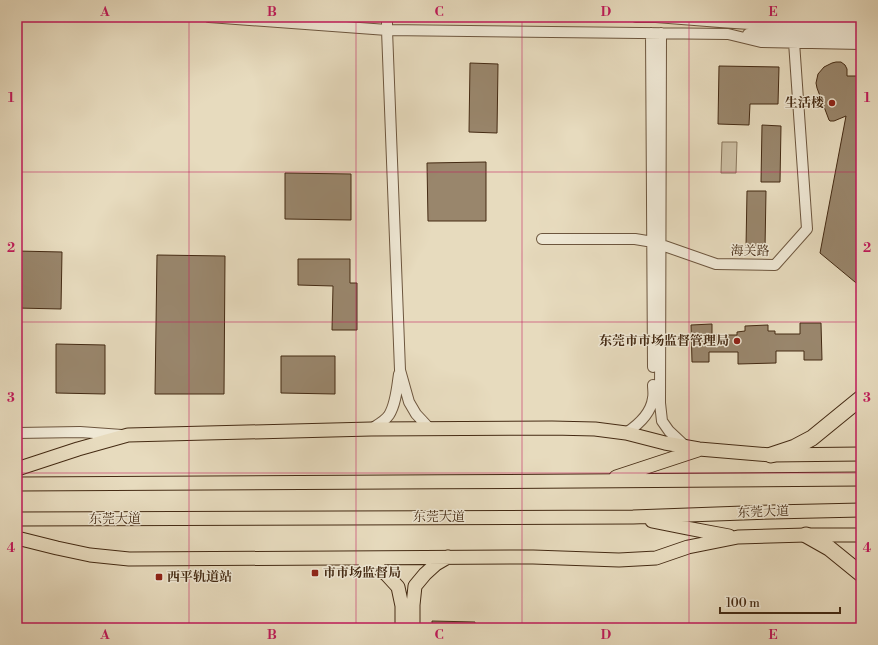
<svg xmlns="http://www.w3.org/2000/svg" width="878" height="645" viewBox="0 0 878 645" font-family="'Libre Bodoni','Noto Serif SC',serif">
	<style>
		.green { fill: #cbbda1; stroke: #88745a }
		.building { fill: #99866c; stroke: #442a13 }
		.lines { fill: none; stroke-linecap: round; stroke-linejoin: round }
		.minor-casing { stroke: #6d563e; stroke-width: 12 }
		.major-casing { stroke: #442a13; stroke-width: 15 }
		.highway-casing { stroke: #442a13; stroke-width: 17 }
		.minor { stroke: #efe8d5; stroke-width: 10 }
		.major { stroke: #e7dbbe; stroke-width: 13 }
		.highway { stroke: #e7dbbe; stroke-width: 15 }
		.grid { fill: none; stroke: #c2185b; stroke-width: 1; stroke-opacity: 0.55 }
		.poi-dot { fill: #8f2418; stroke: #efe8d5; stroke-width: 1.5 }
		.labels { text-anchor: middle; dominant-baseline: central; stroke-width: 3; stroke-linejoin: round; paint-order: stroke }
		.poi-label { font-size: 13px; font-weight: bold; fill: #442a13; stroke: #efe8d5; text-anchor: end }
		.street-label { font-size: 13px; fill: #442a13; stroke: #efe8d5 }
		.neatline { fill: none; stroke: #c2185b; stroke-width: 1.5 }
		.grid-label { font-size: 13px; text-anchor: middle; font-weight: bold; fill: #c2185b }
	</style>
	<rect width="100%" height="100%" fill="#e7dbbe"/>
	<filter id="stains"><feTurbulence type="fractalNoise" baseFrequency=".005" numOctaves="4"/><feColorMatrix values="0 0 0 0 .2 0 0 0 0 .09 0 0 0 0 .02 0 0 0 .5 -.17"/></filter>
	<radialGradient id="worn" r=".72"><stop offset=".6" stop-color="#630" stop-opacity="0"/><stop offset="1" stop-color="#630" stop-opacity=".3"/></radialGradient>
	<path class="green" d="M 722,142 L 737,142 L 736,173 L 721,173 Z"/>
	<path class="building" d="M 836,62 L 841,62 L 845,65 L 847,69 L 847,76 L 861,76 L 861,287 L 820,253 L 846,116 L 834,121 L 830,121 L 829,120 L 817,88 L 816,83 L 818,74 L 824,67 L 832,63 Z
		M 470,63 L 498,64 L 497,133 L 469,132 Z
		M 719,66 L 779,67 L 778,104 L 750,104 L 749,125 L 718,124 Z
		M 762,125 L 781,126 L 780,182 L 761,182 Z
		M 486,162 L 486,221 L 428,221 L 427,163 Z
		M 285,173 L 351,174 L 351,220 L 285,219 Z
		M 747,191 L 766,191 L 765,248 L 746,247 Z
		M 17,251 L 62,252 L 61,309 L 17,308 Z
		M 157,255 L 225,256 L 224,394 L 155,394 Z
		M 298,259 L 350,259 L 350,283 L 357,283 L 357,330 L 332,330 L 333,286 L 298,285 Z
		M 800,323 L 821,323 L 822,360 L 804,360 L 804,351 L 776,351 L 776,363 L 738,364 L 738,352 L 709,352 L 709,362 L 692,362 L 691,325 L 712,324 L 712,335 L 737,335 L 737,332 L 745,331 L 745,326 L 768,325 L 768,331 L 775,331 L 775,334 L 800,334 Z
		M 56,344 L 105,345 L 105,394 L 56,393 Z
		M 281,356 L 335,356 L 335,394 L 281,393 Z
		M 432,621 L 475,622 L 475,628 L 432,628 Z"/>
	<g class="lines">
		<defs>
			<path id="minor" d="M 209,17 L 387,30 L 728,34 L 761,42 L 861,44
				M 387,17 L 387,30 L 400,370 L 409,402 L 416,414 L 430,429
				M 636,17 L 656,17 L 720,22 L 726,20
				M 807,17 L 861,18
				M 720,22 L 765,25 L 861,25
				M 651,33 L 653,367
				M 661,33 L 660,403 L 662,421 L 669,431 L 685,446
				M 748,34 L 861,35
				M 542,239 L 635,239 L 653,242 L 716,264 L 775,265 L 807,229 L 794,42
				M 371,429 C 377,425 385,421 389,415 C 396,404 397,387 399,374
				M 17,433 L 80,432 L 122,435
				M 626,433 C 638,425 651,414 653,398 C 654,394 653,389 653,385"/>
			<path id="major" d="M 17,469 L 78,449 L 128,435 L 371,429 L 552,428 L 595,429 L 626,433 L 665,443 L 699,449 L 771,455 L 861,454
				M 616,477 L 698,450
				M 17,484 C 298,484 580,480 861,479
				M 17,519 L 633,517 L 772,512 L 861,510
				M 652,521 L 687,528 L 729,536
				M 17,538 L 57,548 L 90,555 L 129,559 L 533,557 L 619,560 L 656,558 L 688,547 L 738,537 L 806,535 L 861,535
				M 363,560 L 377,567 L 387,575 L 398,587 L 402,606 L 402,628
				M 413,628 L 413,605 L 415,586 L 425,574 L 436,564 L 448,557"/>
			<path id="highway" d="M 771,455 L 795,447 L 812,438 L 861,398
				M 806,535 L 829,548 L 861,574"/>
		</defs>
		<use href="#minor" class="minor-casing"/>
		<use href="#major" class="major-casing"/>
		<use href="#highway" class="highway-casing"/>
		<use href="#minor" class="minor"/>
		<use href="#major" class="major"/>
		<use href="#highway" class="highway"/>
	</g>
	<path class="grid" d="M 189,17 L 189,628M 356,17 L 356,628M 522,17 L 522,628M 689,17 L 689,628M 17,172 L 861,172M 17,322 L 861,322M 17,473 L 861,473"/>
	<g class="poi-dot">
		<circle cx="832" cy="103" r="4"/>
		<circle cx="737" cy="341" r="4"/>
		<rect x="311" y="569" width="8" height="8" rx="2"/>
		<rect x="155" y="573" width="8" height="8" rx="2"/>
	</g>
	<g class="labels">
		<g class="poi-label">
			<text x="824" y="103">生活楼</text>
			<text x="729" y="341">东莞市市场监督管理局</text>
			<text x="323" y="573" text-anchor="start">市市场监督局</text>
			<text x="167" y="577" text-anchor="start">西平轨道站</text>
		</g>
		<g class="street-label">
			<text transform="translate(750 251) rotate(1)">海关路</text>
			<text transform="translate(763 512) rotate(-2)">东莞大道</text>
			<text x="439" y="517">东莞大道</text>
			<text x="115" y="519">东莞大道</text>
		</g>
	</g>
	<rect width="878" height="645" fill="none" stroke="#e7dbbe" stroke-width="44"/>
	<path d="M720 607v6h120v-6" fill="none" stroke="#442a13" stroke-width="2"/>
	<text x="726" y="607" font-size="12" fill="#442a13" stroke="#efe8d5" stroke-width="3" paint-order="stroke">100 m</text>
	<rect x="22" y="22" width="834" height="601" class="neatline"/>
	<g class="grid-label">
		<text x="105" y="16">A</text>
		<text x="272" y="16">B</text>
		<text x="439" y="16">C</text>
		<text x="606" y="16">D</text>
		<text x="773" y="16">E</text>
		<text x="11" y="102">1</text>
		<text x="867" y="102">1</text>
		<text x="11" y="252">2</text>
		<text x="867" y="252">2</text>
		<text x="11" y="402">3</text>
		<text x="867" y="402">3</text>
		<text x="11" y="552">4</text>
		<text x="867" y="552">4</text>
		<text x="105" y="639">A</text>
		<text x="272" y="639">B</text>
		<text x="439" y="639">C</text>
		<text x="606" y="639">D</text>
		<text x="773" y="639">E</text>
	</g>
	<rect width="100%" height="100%" filter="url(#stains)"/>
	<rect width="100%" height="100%" fill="url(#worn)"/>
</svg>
